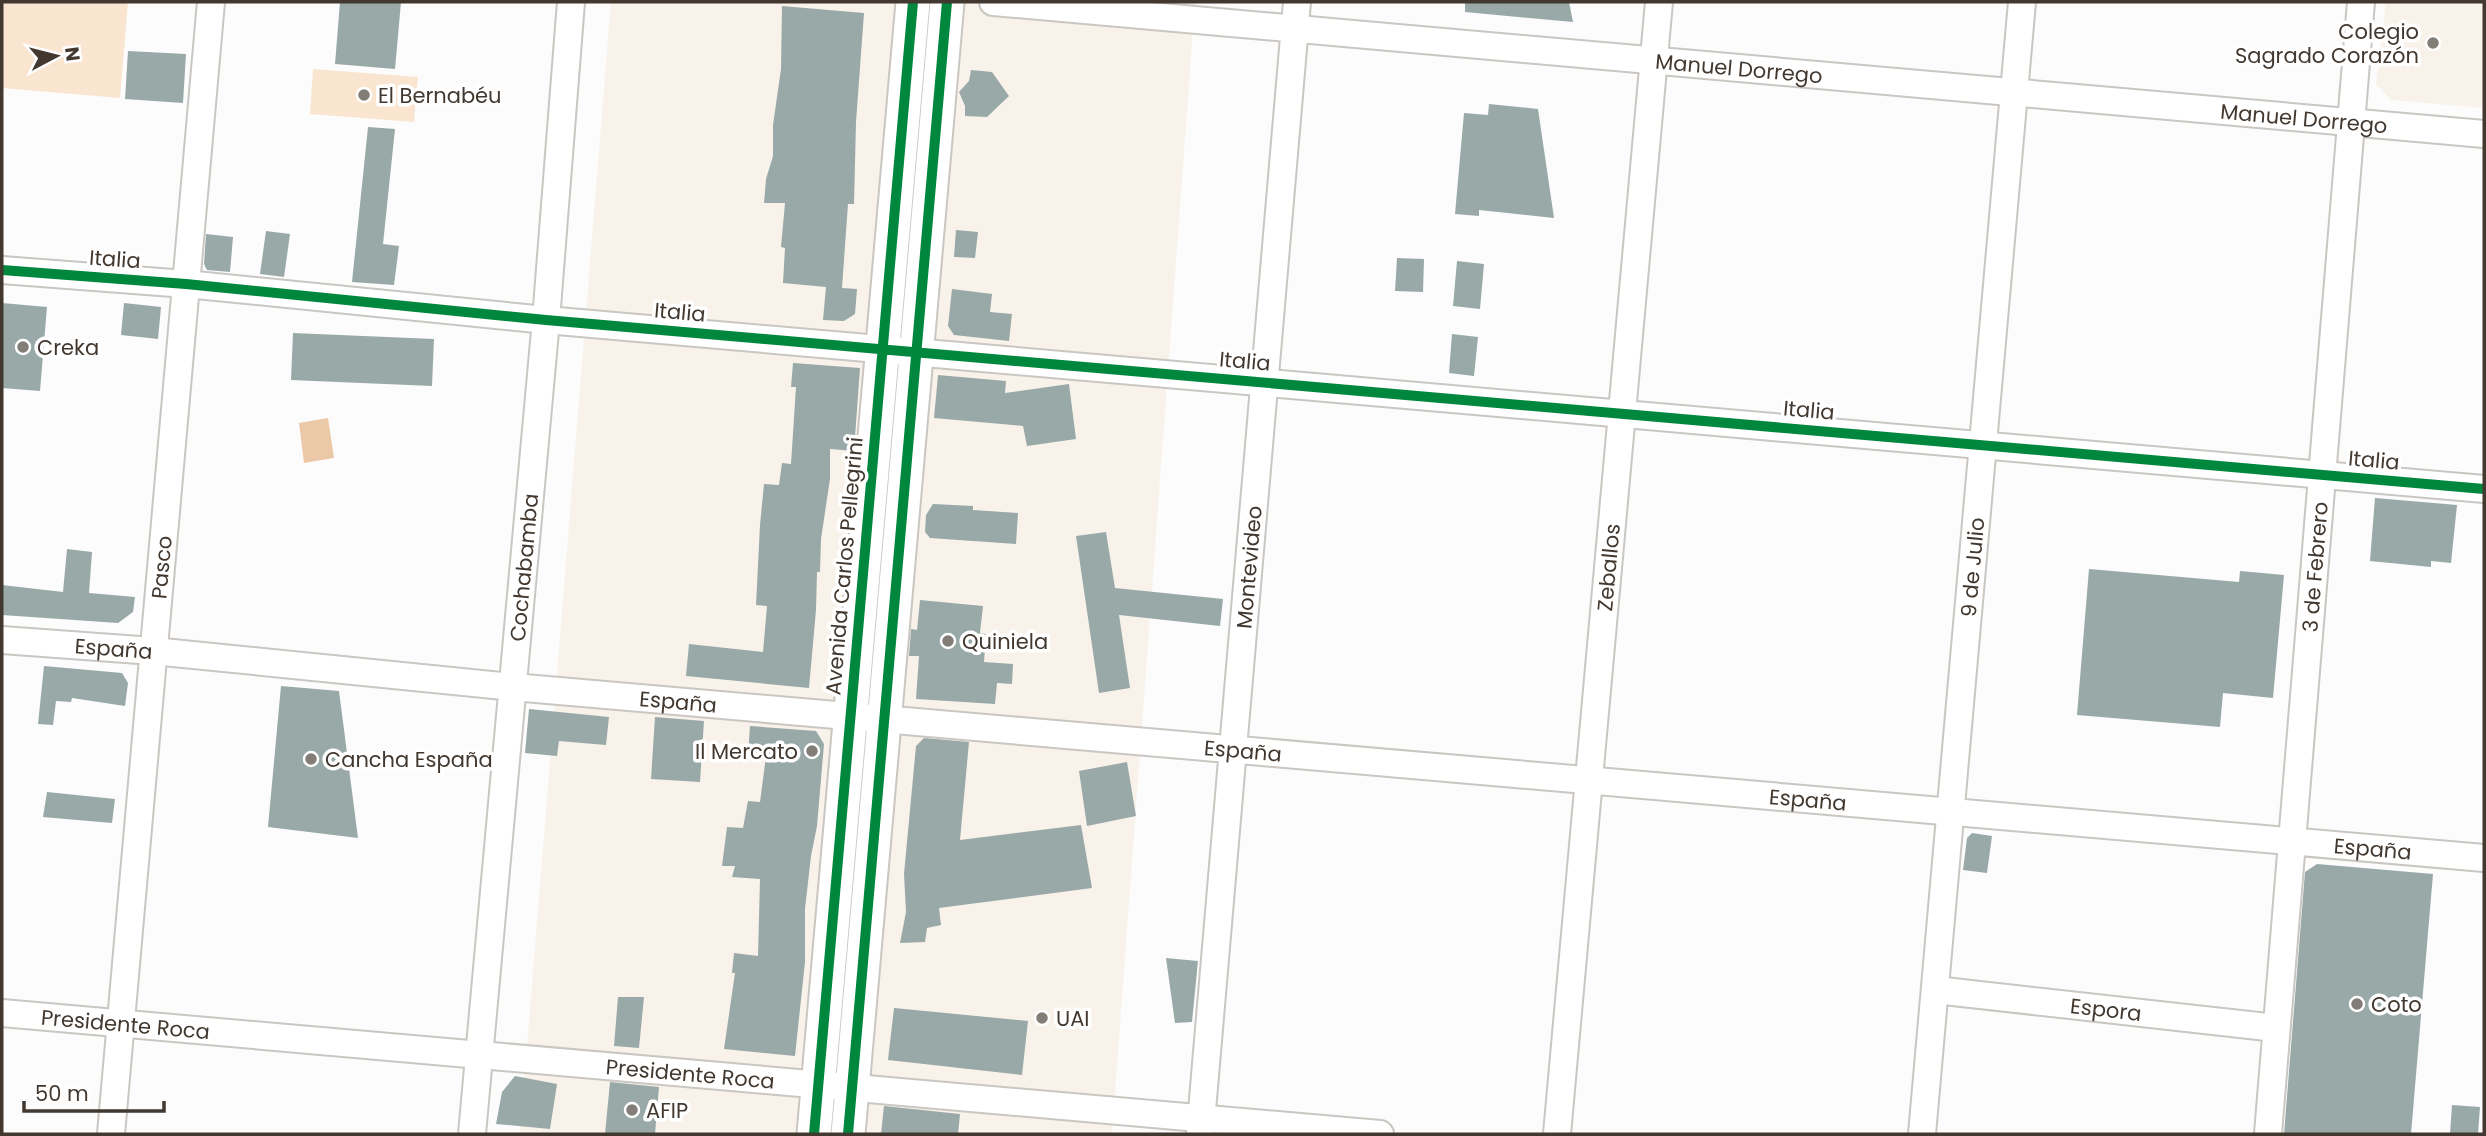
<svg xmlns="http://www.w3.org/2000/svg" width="2486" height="1136" viewBox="0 0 2486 1136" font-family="Poppins,sans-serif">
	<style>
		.built { fill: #f9f2eb }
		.green { fill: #fae5d1 }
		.water { fill: #ebc9a8 }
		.building { fill: #98a9a8 }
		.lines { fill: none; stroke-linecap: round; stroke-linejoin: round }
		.minor-casing { stroke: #cac6c1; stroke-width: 30 }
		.major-casing { stroke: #cac6c1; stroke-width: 37 }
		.minor { stroke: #fff; stroke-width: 26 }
		.major { stroke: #fff; stroke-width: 33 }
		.cycleway-casing { stroke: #fff; stroke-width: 15 }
		.cycleway { stroke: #00873e; stroke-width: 10 }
		.poi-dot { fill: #837d77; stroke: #fff; stroke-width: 2.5 }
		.labels { text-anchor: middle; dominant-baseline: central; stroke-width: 7; stroke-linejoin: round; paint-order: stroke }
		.poi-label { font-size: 21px; fill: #42382f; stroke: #fff; text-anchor: start }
		.street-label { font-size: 21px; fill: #42382f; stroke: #fff }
	</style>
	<rect width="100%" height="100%" fill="#fcfcfc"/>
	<path class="built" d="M 611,2 L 1195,2 L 1112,1134 L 520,1134 Z
		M 2386,2 L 2484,2 L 2484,108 L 2391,100 L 2376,84 Z"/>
	<path class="green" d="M 2,2 L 128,2 L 120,98 L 2,88 Z
		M 313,69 L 418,77 L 414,122 L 310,114 Z"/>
	<path class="water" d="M 328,418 L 334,458 L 304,463 L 299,423 Z"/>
	<path class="building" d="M 340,2 L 401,2 L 395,69 L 335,64 Z
		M 1465,2 L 1569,2 L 1573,22 L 1465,12 Z
		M 782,6 L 864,13 L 856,122 L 854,204 L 848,204 L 842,288 L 857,289 L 855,314 L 844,321 L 823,320 L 826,287 L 783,283 L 785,248 L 781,247 L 785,203 L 764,203 L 766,179 L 773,156 L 773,125 L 781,69 Z
		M 128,51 L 186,54 L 183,103 L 125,99 Z
		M 971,70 L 992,72 L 1009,96 L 987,117 L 965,116 L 965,106 L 959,92 L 969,81 Z
		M 1489,104 L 1538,109 L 1554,218 L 1479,210 L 1479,216 L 1455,214 L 1464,113 L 1488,115 Z
		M 368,127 L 395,129 L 383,244 L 399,246 L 394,285 L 352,282 Z
		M 956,230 L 978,232 L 975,258 L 954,257 Z
		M 266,231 L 290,234 L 284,277 L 260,274 Z
		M 206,234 L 233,237 L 230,272 L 207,270 L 204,264 Z
		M 1397,258 L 1424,259 L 1423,292 L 1395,291 Z
		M 1457,261 L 1484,264 L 1480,309 L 1453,306 Z
		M 952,289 L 992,294 L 990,312 L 1012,314 L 1009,341 L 954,335 L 948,326 Z
		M 2,303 L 47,307 L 40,391 L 2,388 Z
		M 124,303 L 161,307 L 158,339 L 121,335 Z
		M 293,333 L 434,339 L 432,386 L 291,380 Z
		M 1452,334 L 1478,337 L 1474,376 L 1449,373 Z
		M 793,363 L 860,368 L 854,451 L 830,449 L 830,479 L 821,539 L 820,572 L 817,572 L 816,610 L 809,688 L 686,676 L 689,644 L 763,652 L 767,606 L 756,605 L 760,525 L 764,484 L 779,485 L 782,463 L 791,464 L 796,387 L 791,387 Z
		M 938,375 L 1006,381 L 1005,393 L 1069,384 L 1076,439 L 1027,446 L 1023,426 L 934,418 Z
		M 2375,498 L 2457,505 L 2451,563 L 2431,561 L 2431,567 L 2370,561 Z
		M 933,504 L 973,506 L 973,510 L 1018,513 L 1016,544 L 930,538 L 925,532 L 926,515 Z
		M 1106,532 L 1115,588 L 1223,599 L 1220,626 L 1119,615 L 1130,688 L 1099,693 L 1076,536 Z
		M 67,549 L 92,552 L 89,593 L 135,597 L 133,612 L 118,623 L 2,615 L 2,585 L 63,592 Z
		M 2089,569 L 2239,582 L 2240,571 L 2284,575 L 2273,698 L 2223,693 L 2220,727 L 2077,715 Z
		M 920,600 L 983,606 L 980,633 L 986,634 L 984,662 L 1013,664 L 1012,684 L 997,683 L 995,704 L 916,699 L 919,656 L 909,656 L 911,629 L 917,630 Z
		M 44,666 L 122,673 L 128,683 L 125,706 L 72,698 L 71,702 L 56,701 L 53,725 L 38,724 Z
		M 281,686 L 339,691 L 358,838 L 268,827 Z
		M 529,709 L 609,717 L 606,745 L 559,741 L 557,756 L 525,753 Z
		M 655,717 L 704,721 L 700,782 L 651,779 Z
		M 750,726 L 816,731 L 824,744 L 817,826 L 811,856 L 805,909 L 805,962 L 795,1056 L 724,1049 L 735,973 L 732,973 L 734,953 L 758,956 L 760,879 L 732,877 L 735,866 L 722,866 L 727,827 L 743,828 L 748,801 L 760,802 L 766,756 L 748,755 Z
		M 924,738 L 969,742 L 960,840 L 1081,825 L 1092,888 L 939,908 L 941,925 L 927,928 L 925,942 L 900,943 L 906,912 L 904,874 L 916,746 Z
		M 1127,762 L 1136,816 L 1087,826 L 1079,771 Z
		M 47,792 L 115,799 L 112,823 L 43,817 Z
		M 1972,833 L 1992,836 L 1987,873 L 1963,870 L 1967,838 Z
		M 2317,864 L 2433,874 L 2411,1134 L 2284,1134 L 2305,872 Z
		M 1166,958 L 1198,961 L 1192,1022 L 1175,1023 Z
		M 618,997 L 644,997 L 639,1048 L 614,1046 Z
		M 894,1008 L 1028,1021 L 1022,1075 L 888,1060 Z
		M 515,1076 L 557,1084 L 550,1129 L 496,1124 L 502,1092 Z
		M 610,1082 L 659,1087 L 655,1134 L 605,1134 Z
		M 2452,1105 L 2480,1107 L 2478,1134 L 2450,1134 Z
		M 884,1106 L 960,1114 L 958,1134 L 881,1134 Z"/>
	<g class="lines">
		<defs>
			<g id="minor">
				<path id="s1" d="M 993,2 L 2484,134"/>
				<path d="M 2,270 L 186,284 L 546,320 L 2484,489"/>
				<path id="s2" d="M 2,640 L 153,651 L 513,687 L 2484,858"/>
				<path id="s3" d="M 1935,990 L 2276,1028"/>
				<path id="s4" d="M 2,1013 L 1380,1134"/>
				<path id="s5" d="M 111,1134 L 211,2"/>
				<path id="s6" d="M 472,1134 L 546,320 L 571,2"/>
				<path id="s7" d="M 1200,1134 L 1297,2"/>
				<path id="s8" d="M 1557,1134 L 1659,2"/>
				<path id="s9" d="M 1922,1134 L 2022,2"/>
				<path id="s10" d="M 2268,1134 L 2361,2"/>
			</g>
			<path id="major" d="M 814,1134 L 913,2
				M 848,1134 L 947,2"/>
		</defs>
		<use href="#minor" class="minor-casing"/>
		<use href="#major" class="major-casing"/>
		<use href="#minor" class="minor"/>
		<use href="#major" class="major"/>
		<defs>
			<path id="cycleway" d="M 2,270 L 186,284 L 546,320 L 2484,489
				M 814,1134 L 913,2
				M 848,1134 L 947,2"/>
		</defs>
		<use href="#cycleway" class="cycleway-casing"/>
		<use href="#cycleway" class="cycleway"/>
	</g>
	<g class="poi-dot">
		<circle cx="2433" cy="43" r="7"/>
		<circle cx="364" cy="95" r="7"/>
		<circle cx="23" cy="347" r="7"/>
		<circle cx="948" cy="641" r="7"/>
		<circle cx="812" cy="751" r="7"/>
		<circle cx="311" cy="759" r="7"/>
		<circle cx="2357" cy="1004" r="7"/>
		<circle cx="1042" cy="1018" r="7"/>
		<circle cx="632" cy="1110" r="7"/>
	</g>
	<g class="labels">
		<g class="poi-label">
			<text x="2419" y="31" text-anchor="end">Colegio<tspan x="2419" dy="24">Sagrado Corazón</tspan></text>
			<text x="378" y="95">El Bernabéu</text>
			<text x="37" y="347">Creka</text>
			<text x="962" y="641">Quiniela</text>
			<text x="798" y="751" text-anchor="end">Il Mercato</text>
			<text x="325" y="759">Cancha España</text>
			<text x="2371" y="1004">Coto</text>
			<text x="1056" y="1018">UAI</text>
			<text x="646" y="1110">AFIP</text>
		</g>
		<g class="street-label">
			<text stroke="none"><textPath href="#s1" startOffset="749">Manuel Dorrego</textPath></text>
			<text stroke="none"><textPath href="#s1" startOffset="1316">Manuel Dorrego</textPath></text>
			<text transform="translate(115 259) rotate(4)">Italia</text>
			<text transform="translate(680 312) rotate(5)">Italia</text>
			<text transform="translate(1245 361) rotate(5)">Italia</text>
			<text transform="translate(1809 410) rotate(5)">Italia</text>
			<text transform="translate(2374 460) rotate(5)">Italia</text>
			<text transform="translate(844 566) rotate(-85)">Avenida Carlos Pellegrini</text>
			<text stroke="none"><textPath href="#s5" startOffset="569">Pasco</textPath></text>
			<text stroke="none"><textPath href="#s6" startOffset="569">Cochabamba</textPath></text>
			<text stroke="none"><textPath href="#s7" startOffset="569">Montevideo</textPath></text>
			<text stroke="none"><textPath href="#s8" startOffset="569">Zeballos</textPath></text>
			<text stroke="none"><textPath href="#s9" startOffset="569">9 de Julio</textPath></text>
			<text stroke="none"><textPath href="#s10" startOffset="569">3 de Febrero</textPath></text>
			<text stroke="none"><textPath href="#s2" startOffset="112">España</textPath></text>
			<text stroke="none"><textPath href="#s2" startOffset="679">España</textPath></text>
			<text stroke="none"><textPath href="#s2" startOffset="1246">España</textPath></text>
			<text stroke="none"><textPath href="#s2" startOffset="1813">España</textPath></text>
			<text stroke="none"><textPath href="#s2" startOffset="2380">España</textPath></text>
			<text stroke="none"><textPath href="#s3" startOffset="172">Espora</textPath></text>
			<text stroke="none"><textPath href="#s4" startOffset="124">Presidente Roca</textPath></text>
			<text stroke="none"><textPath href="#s4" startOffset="691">Presidente Roca</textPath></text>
		</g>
	</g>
	<rect width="2486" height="1136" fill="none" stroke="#42382f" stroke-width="7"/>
	<g transform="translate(56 56) rotate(83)" stroke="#ffffff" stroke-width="5" paint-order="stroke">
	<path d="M0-5L12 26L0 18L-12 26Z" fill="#42382f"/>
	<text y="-10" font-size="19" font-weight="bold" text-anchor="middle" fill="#42382f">N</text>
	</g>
	<path d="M24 1101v10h140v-10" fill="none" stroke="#42382f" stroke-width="3.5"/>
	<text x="35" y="1101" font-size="21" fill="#42382f" stroke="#ffffff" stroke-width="5" paint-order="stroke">50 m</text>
</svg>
